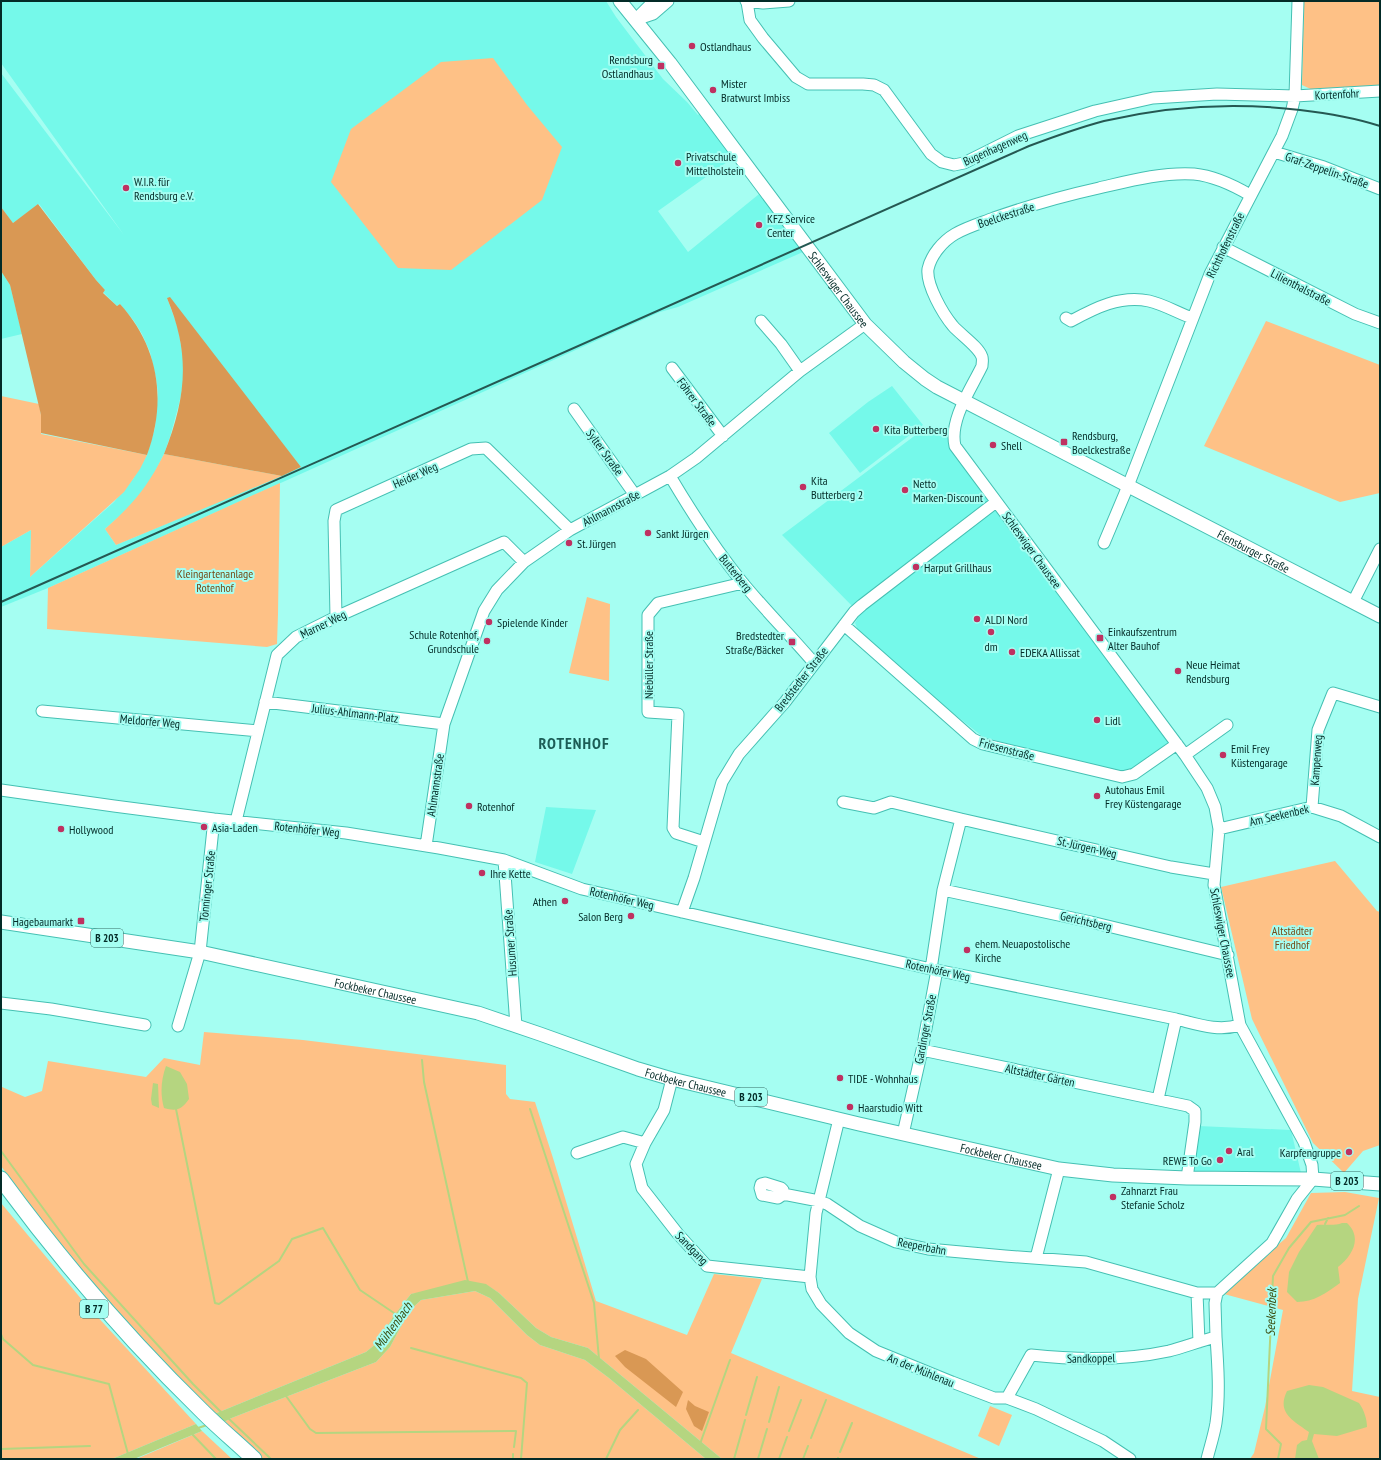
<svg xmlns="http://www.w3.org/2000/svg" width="1381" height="1460" viewBox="0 0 1381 1460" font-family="'PT Sans Narrow',sans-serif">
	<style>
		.built { fill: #75f9ea; fill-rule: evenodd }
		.green { fill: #fec186 }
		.forest { fill: #d99854 }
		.water { fill: #b5d580 }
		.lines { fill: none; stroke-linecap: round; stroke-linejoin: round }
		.stream { stroke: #b5d580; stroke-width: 2 }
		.minor-casing { stroke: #45c0b3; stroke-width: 13 }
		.major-casing { stroke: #45c0b3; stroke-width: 15 }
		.highway-casing { stroke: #45c0b3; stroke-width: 17 }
		.minor { stroke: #fff; stroke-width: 11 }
		.major { stroke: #fff; stroke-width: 13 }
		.highway { stroke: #fff; stroke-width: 15 }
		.rail { stroke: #255852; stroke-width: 2 }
		.poi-dot { fill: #bf3161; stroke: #a5fef2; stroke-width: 1.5 }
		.labels { text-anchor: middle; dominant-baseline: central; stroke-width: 4; stroke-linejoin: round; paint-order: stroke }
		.shield { fill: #a5fef2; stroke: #346a64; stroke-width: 1 }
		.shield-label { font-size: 11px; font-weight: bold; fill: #032b27 }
		.poi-label { font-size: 12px; fill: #032b27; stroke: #a5fef2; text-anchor: start }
		.street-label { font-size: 12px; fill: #032b27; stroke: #a5fef2 }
		.park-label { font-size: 12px; fill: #774b18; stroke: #a5fef2 }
		.water-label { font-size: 13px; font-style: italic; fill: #3a4d10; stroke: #a5fef2 }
		.district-label { font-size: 16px; font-weight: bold; letter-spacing: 1px; fill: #1c5d56; stroke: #a5fef2 }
	</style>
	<rect width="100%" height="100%" fill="#a5fef2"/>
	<path class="built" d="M 1,1 L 606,1 L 616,17 L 663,79 L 687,102 L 698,115 L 704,110 L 737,155 L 658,211 L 688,252 L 764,190 L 803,252 L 678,307 L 660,312 L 48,588 L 1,607 L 1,547 L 31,530 L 30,577 L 114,502 L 133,479 L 147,455 L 155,428 L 158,393 L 156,378 L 150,352 L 142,334 L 134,321 L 120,304 L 117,306 L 103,292 L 105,290 L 96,280 L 39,204 L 13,223 L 1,207 L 1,73 L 124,235 L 1,63 ZM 167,298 L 301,467 L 116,545 L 105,529 L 131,506 L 151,480 L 164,454 L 170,437 L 179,404 L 183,384 L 183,358 L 178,328 Z
		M 1,271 L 10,285 L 22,334 L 1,339 Z
		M 892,386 L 923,425 L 860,473 L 829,433 L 868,402 Z
		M 925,428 L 945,429 L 951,449 L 1170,743 L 1131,770 L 1121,773 L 983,737 L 929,694 L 858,630 L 855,623 L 860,614 L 782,535 Z
		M 546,807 L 596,810 L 572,874 L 535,862 Z
		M 1198,1126 L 1291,1130 L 1301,1173 L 1191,1173 Z"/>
	<path class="green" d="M 1304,1 L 1380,1 L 1380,88 L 1319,93 L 1302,85 Z
		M 493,58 L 527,105 L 562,147 L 542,200 L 451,270 L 398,268 L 331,182 L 351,129 L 441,62 Z
		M 1266,321 L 1380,365 L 1380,493 L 1340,502 L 1204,446 Z
		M 1,396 L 39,404 L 41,415 L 41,434 L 147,455 L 140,469 L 124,492 L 30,577 L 31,530 L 1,547 Z
		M 164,454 L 282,476 L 116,545 L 105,529 C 133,504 147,488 164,454 Z
		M 280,483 L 278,614 L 277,644 L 267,647 L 47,629 L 48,588 Z
		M 587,597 L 610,604 L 609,681 L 569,673 Z
		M 1335,861 L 1377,911 L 1380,912 L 1380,1145 L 1363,1151 L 1344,1173 L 1313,1143 L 1252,1019 L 1221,887 Z
		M 204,1032 L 303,1040 L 506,1065 L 506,1094 L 510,1099 L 535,1102 L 553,1158 L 596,1301 L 687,1335 L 714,1274 L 762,1279 L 731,1353 L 981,1459 L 722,1459 L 588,1348 L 551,1337 L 536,1328 L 499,1293 L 485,1284 L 411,1294 L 393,1317 L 378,1342 L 366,1352 L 212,1415 L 110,1307 L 42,1223 L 1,1166 L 1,1090 L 2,1087 L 25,1097 L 42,1091 L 48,1061 L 146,1077 L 164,1058 L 200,1065 Z
		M 1345,1192 L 1379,1198 L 1358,1299 L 1352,1391 L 1380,1397 L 1380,1459 L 1250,1459 L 1254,1453 L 1265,1407 L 1283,1310 L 1224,1294 L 1241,1276 L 1286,1238 L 1311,1193 Z
		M 1,1203 L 83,1301 L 196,1424 L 112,1459 L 1,1459 Z
		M 475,1291 L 490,1298 L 527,1335 L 540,1345 L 585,1360 L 609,1378 L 706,1459 L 262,1459 L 223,1423 L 229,1419 L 376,1362 L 390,1347 L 409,1311 L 421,1300 Z
		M 990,1406 L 1012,1415 L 999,1446 L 978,1436 Z
		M 202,1431 L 232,1459 L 136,1459 Z"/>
	<path class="forest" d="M 38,204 L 96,280 L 105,290 L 103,293 L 117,306 L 120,304 C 159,347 167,401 147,455 L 41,433 L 41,415 L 10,285 L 1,271 L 1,207 L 13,223 Z
		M 170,297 L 301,467 L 282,476 L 164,454 C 186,398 191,355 167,298 Z
		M 625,1350 L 646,1359 L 683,1392 L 676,1407 L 625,1367 L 615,1356 Z
		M 688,1400 L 695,1406 L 709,1412 L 702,1431 L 694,1426 L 686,1409 Z"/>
	<path class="water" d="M 166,1066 L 180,1072 L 187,1084 L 189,1099 C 182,1109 177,1112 164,1108 C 160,1094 161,1080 166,1066 Z
		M 153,1083 L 158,1084 L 159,1108 L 152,1105 L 151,1099 Z
		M 1342,1223 L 1347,1223 C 1363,1238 1352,1256 1338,1267 L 1340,1283 C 1326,1293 1314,1302 1297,1302 L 1287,1292 L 1289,1272 L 1299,1252 L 1317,1225 C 1325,1224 1335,1226 1342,1223 Z
		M 465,1280 L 486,1284 L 499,1293 L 536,1328 L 551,1337 L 588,1348 L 722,1459 L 706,1459 L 609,1378 L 585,1360 L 540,1345 L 527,1335 L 490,1298 L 475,1291 L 421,1300 L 409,1311 L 390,1347 L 376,1362 L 229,1419 L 223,1423 L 212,1415 L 366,1352 L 378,1342 L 393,1317 L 411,1294 Z
		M 1309,1385 L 1323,1387 L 1359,1403 C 1364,1410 1367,1419 1367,1427 L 1337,1436 L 1314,1434 L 1312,1441 L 1319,1459 L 1295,1459 L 1297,1445 L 1302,1441 L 1307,1440 L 1309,1432 C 1294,1421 1276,1413 1287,1391 Z
		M 196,1424 L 202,1431 L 134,1459 L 112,1459 Z"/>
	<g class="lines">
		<path class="stream" d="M 422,1060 L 424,1082 L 468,1282
			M 176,1109 L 215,1303 L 219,1304 L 279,1261 L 292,1239 L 323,1228 L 360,1290 L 397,1315
			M 530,1109 L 594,1303 L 599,1359
			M 1,1151 L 84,1264 L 193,1384 L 222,1413
			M 1325,1224 L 1328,1218
			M 1,1334 L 3,1339 L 33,1365 L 109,1384 L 128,1454
			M 411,1348 L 521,1378 L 527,1383 L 521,1459
			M 286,1396 L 310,1429 L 316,1433 L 516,1431 L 514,1447
			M 746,1415 L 757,1377
			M 228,1418 L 271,1459
			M 769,1422 L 779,1387
			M 198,1428 L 207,1425
			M 789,1431 L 801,1400
			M 192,1434 L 216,1459
			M 811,1438 L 826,1400
			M 700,1444 L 730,1360
			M 1,1449 L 90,1446
			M 840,1452 L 852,1423
			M 513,1459 L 513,1454
			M 606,1459 L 620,1430 L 638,1410
			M 734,1459 L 745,1420
			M 758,1459 L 767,1429
			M 779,1459 L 787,1437
			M 803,1459 L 808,1446
			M 838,1459 L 838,1458
			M 1278,1459 L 1281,1444 L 1266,1429 L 1273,1276 L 1289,1248 L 1311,1222 L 1345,1215 L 1359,1206"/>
		<defs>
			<path id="minor" d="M 746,1 L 763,3 L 789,1
				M 747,2 L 750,20 L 763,38 L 796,77 L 808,84 L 863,84 L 874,85 L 884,90 L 931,154 L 942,162 L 954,165 L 964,163 L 1018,136 L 1095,111 L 1153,98 L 1217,94 L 1295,96 L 1380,91
				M 636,19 L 654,1
				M 635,20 L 653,14 L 668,1
				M 1274,152 L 1324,167 L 1380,189
				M 1223,247 L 1355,314 L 1380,323
				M 1066,318 L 1071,321 C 1095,308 1120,295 1149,301 C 1163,304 1178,313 1192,318
				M 761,321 L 781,344 L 800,371
				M 672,368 L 723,436
				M 574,409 L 635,495
				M 670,476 C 692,513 715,549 742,582 C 765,610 791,636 814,663
				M 1104,543 L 1128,486 L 1210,274 L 1282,136 L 1292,109 L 1295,96 L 1298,1
				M 1353,602 L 1380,549
				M 336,617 L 334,521 L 336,510 L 471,449 L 486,448 L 570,530
				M 844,625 L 973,739 L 983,744 L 1122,777 L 1134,774 L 1177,744
				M 265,702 L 444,724
				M 42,711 L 258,731
				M 1185,755 L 1227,725
				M 1,790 L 114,806 L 214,819 L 346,833 L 439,848 L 504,860 L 582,889 L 682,912 L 931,969 L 1176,1019 C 1197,1024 1218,1032 1240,1025
				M 843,802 L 874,808 L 891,802 L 961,819
				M 1312,807 L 1318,730 L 1333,693 L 1380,707
				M 236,821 L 277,655 L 296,637 L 336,617 L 504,542 L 524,562
				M 1219,829 L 1312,807 L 1341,816 L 1380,837
				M 704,842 L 676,833 L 673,828 L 678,714 L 648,712 L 648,615 L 658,603 L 743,583
				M 426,846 L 444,724 L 484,611 L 497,590 L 524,562 L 570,530 L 670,476 L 696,458 L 800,371 L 865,324
				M 504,860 L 516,1026
				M 943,890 L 1091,922 L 1228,955
				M 682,912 L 694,878 L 722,782 L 739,754 L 785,702 L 854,612 L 862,605 L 996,502
				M 931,969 L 943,890 L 961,819 L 1171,867 L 1214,874
				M 1,1003 L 51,1009 L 145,1025
				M 178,1026 L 200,952 L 214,819
				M 922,1050 L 1188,1106 L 1195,1111 L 1195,1122 L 1187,1178
				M 1158,1099 L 1176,1019
				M 839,1119 L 816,1213 L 810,1277 L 812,1289 L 821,1304 L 849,1333 L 876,1351 L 952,1382 L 994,1398 L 1007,1398 L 1036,1409 L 1103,1441 L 1130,1459
				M 903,1134 L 922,1050 L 937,970
				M 645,1143 L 636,1164 L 642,1188 L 678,1234 L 707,1266 L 810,1277
				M 577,1153 L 623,1137 L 645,1143 L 664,1110 L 672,1079
				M 765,1183 L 781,1188 L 783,1190 L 781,1196 L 778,1198 L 762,1195 L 760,1188 L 761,1184 Z
				M 783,1194 L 819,1201 L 827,1204 L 860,1226 L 896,1242 L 928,1249 L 1005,1256 L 1086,1262 L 1197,1293 L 1217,1293
				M 1036,1258 L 1059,1169
				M 1197,1293 L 1199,1342
				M 1007,1398 L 1031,1355 C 1077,1360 1123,1361 1169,1351 C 1184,1347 1200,1341 1216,1337 L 1215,1303 L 1217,1293 L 1272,1243 L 1297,1199 L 1313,1179 L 1312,1165 L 1304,1142 L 1240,1025 L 1214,885 L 1219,829 L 1215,807 L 1207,788 L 1185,755 L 955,446 C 949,420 971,389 982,366 C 982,363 983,360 982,357 C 979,347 961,335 953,326 C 943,314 926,285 928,269 C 931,255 943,241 955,234 C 967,227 981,223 994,218 C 1028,206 1063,196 1099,188 C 1129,181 1162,172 1194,174 C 1214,176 1233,185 1250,195
				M 1207,1459 C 1210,1447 1214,1435 1216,1423 C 1220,1395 1218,1366 1216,1337"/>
			<g id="major">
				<path id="s1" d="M 620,1 L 670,63 L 865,324 L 904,362 L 925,379 L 937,387 L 1380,616"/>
				<path id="s2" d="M 1,922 L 200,952 L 478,1013 L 540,1034 L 638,1069 L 672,1079 L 859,1124 L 1059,1169 L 1113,1175 L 1187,1178 L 1313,1179 L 1380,1184"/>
			</g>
			<path id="highway" d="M 1,1179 C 62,1262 129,1340 203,1412 C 219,1428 237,1443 254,1459"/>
		</defs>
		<use href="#minor" class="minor-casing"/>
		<use href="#major" class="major-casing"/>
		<use href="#highway" class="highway-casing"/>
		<use href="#minor" class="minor"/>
		<use href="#major" class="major"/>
		<use href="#highway" class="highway"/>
		<path class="rail" d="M 1,602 L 1029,146 C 1053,137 1078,128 1104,121 C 1168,106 1234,102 1300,110 C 1326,113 1355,118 1380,126"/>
	</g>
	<g class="poi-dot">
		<circle cx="692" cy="46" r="4"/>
		<rect x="657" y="62" width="8" height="8" rx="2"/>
		<circle cx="713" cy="90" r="4"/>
		<circle cx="678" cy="163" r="4"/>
		<circle cx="126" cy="188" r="4"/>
		<circle cx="759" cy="225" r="4"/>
		<circle cx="876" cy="429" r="4"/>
		<rect x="1060" y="438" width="8" height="8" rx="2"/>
		<circle cx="993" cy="445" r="4"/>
		<circle cx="803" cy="487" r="4"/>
		<circle cx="905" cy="490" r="4"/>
		<circle cx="648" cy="533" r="4"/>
		<circle cx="569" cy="543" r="4"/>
		<circle cx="916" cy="567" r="4"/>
		<circle cx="977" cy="619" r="4"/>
		<circle cx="489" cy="622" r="4"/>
		<circle cx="991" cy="632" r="4"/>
		<rect x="1096" y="634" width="8" height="8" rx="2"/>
		<circle cx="487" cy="641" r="4"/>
		<rect x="788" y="638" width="8" height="8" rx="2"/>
		<circle cx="1012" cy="652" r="4"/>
		<circle cx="1178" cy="671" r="4"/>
		<circle cx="1097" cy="720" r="4"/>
		<circle cx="1223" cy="755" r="4"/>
		<circle cx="1097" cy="796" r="4"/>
		<circle cx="469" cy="806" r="4"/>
		<circle cx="204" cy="827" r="4"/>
		<circle cx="61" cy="829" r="4"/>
		<circle cx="482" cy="873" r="4"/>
		<circle cx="565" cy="901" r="4"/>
		<circle cx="631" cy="916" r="4"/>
		<rect x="77" y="917" width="8" height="8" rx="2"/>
		<circle cx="967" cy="950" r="4"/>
		<circle cx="840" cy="1078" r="4"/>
		<circle cx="850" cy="1107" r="4"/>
		<circle cx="1229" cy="1151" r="4"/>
		<circle cx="1349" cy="1152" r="4"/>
		<circle cx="1220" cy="1160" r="4"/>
		<circle cx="1113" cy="1197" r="4"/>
	</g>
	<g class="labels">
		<g class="shield">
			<rect x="91" y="929" width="32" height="18" rx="3"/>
			<rect x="735" y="1088" width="32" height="18" rx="3"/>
			<rect x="1331" y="1172" width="32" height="18" rx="3"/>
			<rect x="80" y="1300" width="28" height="18" rx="3"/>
		</g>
		<g class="shield-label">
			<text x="107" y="938">B 203</text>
			<text x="751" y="1097">B 203</text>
			<text x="1347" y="1181">B 203</text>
			<text x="94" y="1309">B 77</text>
		</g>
		<g class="poi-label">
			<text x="700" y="46">Ostlandhaus</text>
			<text x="653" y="59" text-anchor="end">Rendsburg<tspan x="653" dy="14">Ostlandhaus</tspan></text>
			<text x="721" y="83">Mister<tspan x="721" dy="14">Bratwurst Imbiss</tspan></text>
			<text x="686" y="156">Privatschule<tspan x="686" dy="14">Mittelholstein</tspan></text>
			<text x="134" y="181">W.I.R. für<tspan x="134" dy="14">Rendsburg e.V.</tspan></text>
			<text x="767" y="218">KFZ Service<tspan x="767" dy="14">Center</tspan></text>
			<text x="884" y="429">Kita Butterberg</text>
			<text x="1072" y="435">Rendsburg,<tspan x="1072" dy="14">Boelckestraße</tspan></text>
			<text x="1001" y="445">Shell</text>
			<text x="811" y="480">Kita<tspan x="811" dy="14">Butterberg 2</tspan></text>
			<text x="913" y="483">Netto<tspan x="913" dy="14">Marken-Discount</tspan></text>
			<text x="656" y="533">Sankt Jürgen</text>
			<text x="577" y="543">St. Jürgen</text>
			<text x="924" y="567">Harput Grillhaus</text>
			<text x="985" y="619">ALDI Nord</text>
			<text x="497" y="622">Spielende Kinder</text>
			<text x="1108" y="631">Einkaufszentrum<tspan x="1108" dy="14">Alter Bauhof</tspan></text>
			<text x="479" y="634" text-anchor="end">Schule Rotenhof,<tspan x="479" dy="14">Grundschule</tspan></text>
			<text x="784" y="635" text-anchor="end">Bredstedter<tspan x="784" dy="14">Straße/Bäcker</tspan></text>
			<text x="991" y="646" text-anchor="middle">dm</text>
			<text x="1020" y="652">EDEKA Allissat</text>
			<text x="1186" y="664">Neue Heimat<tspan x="1186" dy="14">Rendsburg</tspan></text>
			<text x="1105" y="720">Lidl</text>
			<text x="1231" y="748">Emil Frey<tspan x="1231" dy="14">Küstengarage</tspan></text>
			<text x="1105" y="789">Autohaus Emil<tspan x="1105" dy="14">Frey Küstengarage</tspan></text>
			<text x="477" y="806">Rotenhof</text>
			<text x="212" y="827">Asia-Laden</text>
			<text x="69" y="829">Hollywood</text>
			<text x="490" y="873">Ihre Kette</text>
			<text x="557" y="901" text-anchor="end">Athen</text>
			<text x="623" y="916" text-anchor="end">Salon Berg</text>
			<text x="73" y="921" text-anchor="end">Hagebaumarkt</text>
			<text x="975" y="943">ehem. Neuapostolische<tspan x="975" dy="14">Kirche</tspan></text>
			<text x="848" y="1078">TIDE - Wohnhaus</text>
			<text x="858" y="1107">Haarstudio Witt</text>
			<text x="1237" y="1151">Aral</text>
			<text x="1341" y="1152" text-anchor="end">Karpfengruppe</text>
			<text x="1212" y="1160" text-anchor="end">REWE To Go</text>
			<text x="1121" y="1190">Zahnarzt Frau<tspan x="1121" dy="14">Stefanie Scholz</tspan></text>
		</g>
		<g class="street-label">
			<text transform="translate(1337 94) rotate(-3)">Kortenfohr</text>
			<text transform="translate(995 148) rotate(-24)">Bugenhagenweg</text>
			<text transform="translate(1327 170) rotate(19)">Graf-Zeppelin-Straße</text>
			<text transform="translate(1006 215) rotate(-18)">Boelckestraße</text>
			<text transform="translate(1225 245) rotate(-64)">Richthofenstraße</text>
			<text transform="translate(1301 287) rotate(27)">Lilienthalstraße</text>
			<text stroke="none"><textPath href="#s1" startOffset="362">Schleswiger Chaussee</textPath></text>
			<text transform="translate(697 402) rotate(53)">Föhrer Straße</text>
			<text transform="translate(605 452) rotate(54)">Sylter Straße</text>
			<text transform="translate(415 475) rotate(-24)">Heider Weg</text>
			<text transform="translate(611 508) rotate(-28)">Ahlmannstraße</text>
			<text transform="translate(1032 550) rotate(54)">Schleswiger Chaussee</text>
			<text stroke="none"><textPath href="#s1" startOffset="858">Flensburger Straße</textPath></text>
			<text transform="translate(736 573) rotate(51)">Butterberg</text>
			<text transform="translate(323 624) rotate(-26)">Marner Weg</text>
			<text transform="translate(648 665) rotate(-90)">Niebüller Straße</text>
			<text transform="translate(801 679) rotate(-52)">Bredstedter Straße</text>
			<text transform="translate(355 713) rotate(7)">Julius-Ahlmann-Platz</text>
			<text transform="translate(150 721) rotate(5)">Meldorfer Weg</text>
			<text transform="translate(1007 749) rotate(15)">Friesenstraße</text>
			<text transform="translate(1316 760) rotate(-86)">Kampenweg</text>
			<text transform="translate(435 785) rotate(-82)">Ahlmannstraße</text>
			<text transform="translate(1279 815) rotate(-13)">Am Seekenbek</text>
			<text transform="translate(307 829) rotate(6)">Rotenhöfer Weg</text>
			<text transform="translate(1087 847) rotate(13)">St.-Jürgen-Weg</text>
			<text transform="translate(207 886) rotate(-84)">Tönninger Straße</text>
			<text transform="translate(622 898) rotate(13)">Rotenhöfer Weg</text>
			<text transform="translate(1086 921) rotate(13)">Gerichtsberg</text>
			<text transform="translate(1223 933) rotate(79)">Schleswiger Chaussee</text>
			<text transform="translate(510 943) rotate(-94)">Husumer Straße</text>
			<text transform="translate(938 970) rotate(12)">Rotenhöfer Weg</text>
			<text stroke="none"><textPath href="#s2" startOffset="381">Fockbeker Chaussee</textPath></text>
			<text transform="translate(925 1029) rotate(-79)">Gardinger Straße</text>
			<text transform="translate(1040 1075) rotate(12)">Altstädter Gärten</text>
			<text stroke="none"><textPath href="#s2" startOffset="705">Fockbeker Chaussee</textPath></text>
			<text stroke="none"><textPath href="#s2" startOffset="1029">Fockbeker Chaussee</textPath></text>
			<text transform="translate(922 1246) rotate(11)">Reeperbahn</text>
			<text transform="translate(692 1248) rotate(46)">Sandgang</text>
			<text transform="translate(1091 1358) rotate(-1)">Sandkoppel</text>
			<text transform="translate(921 1370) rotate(22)">An der Mühlenau</text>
		</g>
		<g class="park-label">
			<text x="215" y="573">Kleingartenanlage<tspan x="215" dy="14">Rotenhof</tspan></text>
			<text x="1292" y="930">Altstädter<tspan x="1292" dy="14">Friedhof</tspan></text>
		</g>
		<g class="water-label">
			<text transform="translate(1271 1312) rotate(-88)">Seekenbek</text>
			<text transform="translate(393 1326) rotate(-54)">Mühlenbach</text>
		</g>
		<g class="district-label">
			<text x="574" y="743">ROTENHOF</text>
		</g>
	</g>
	<rect width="1381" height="1460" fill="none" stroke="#032b27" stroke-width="4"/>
</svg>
